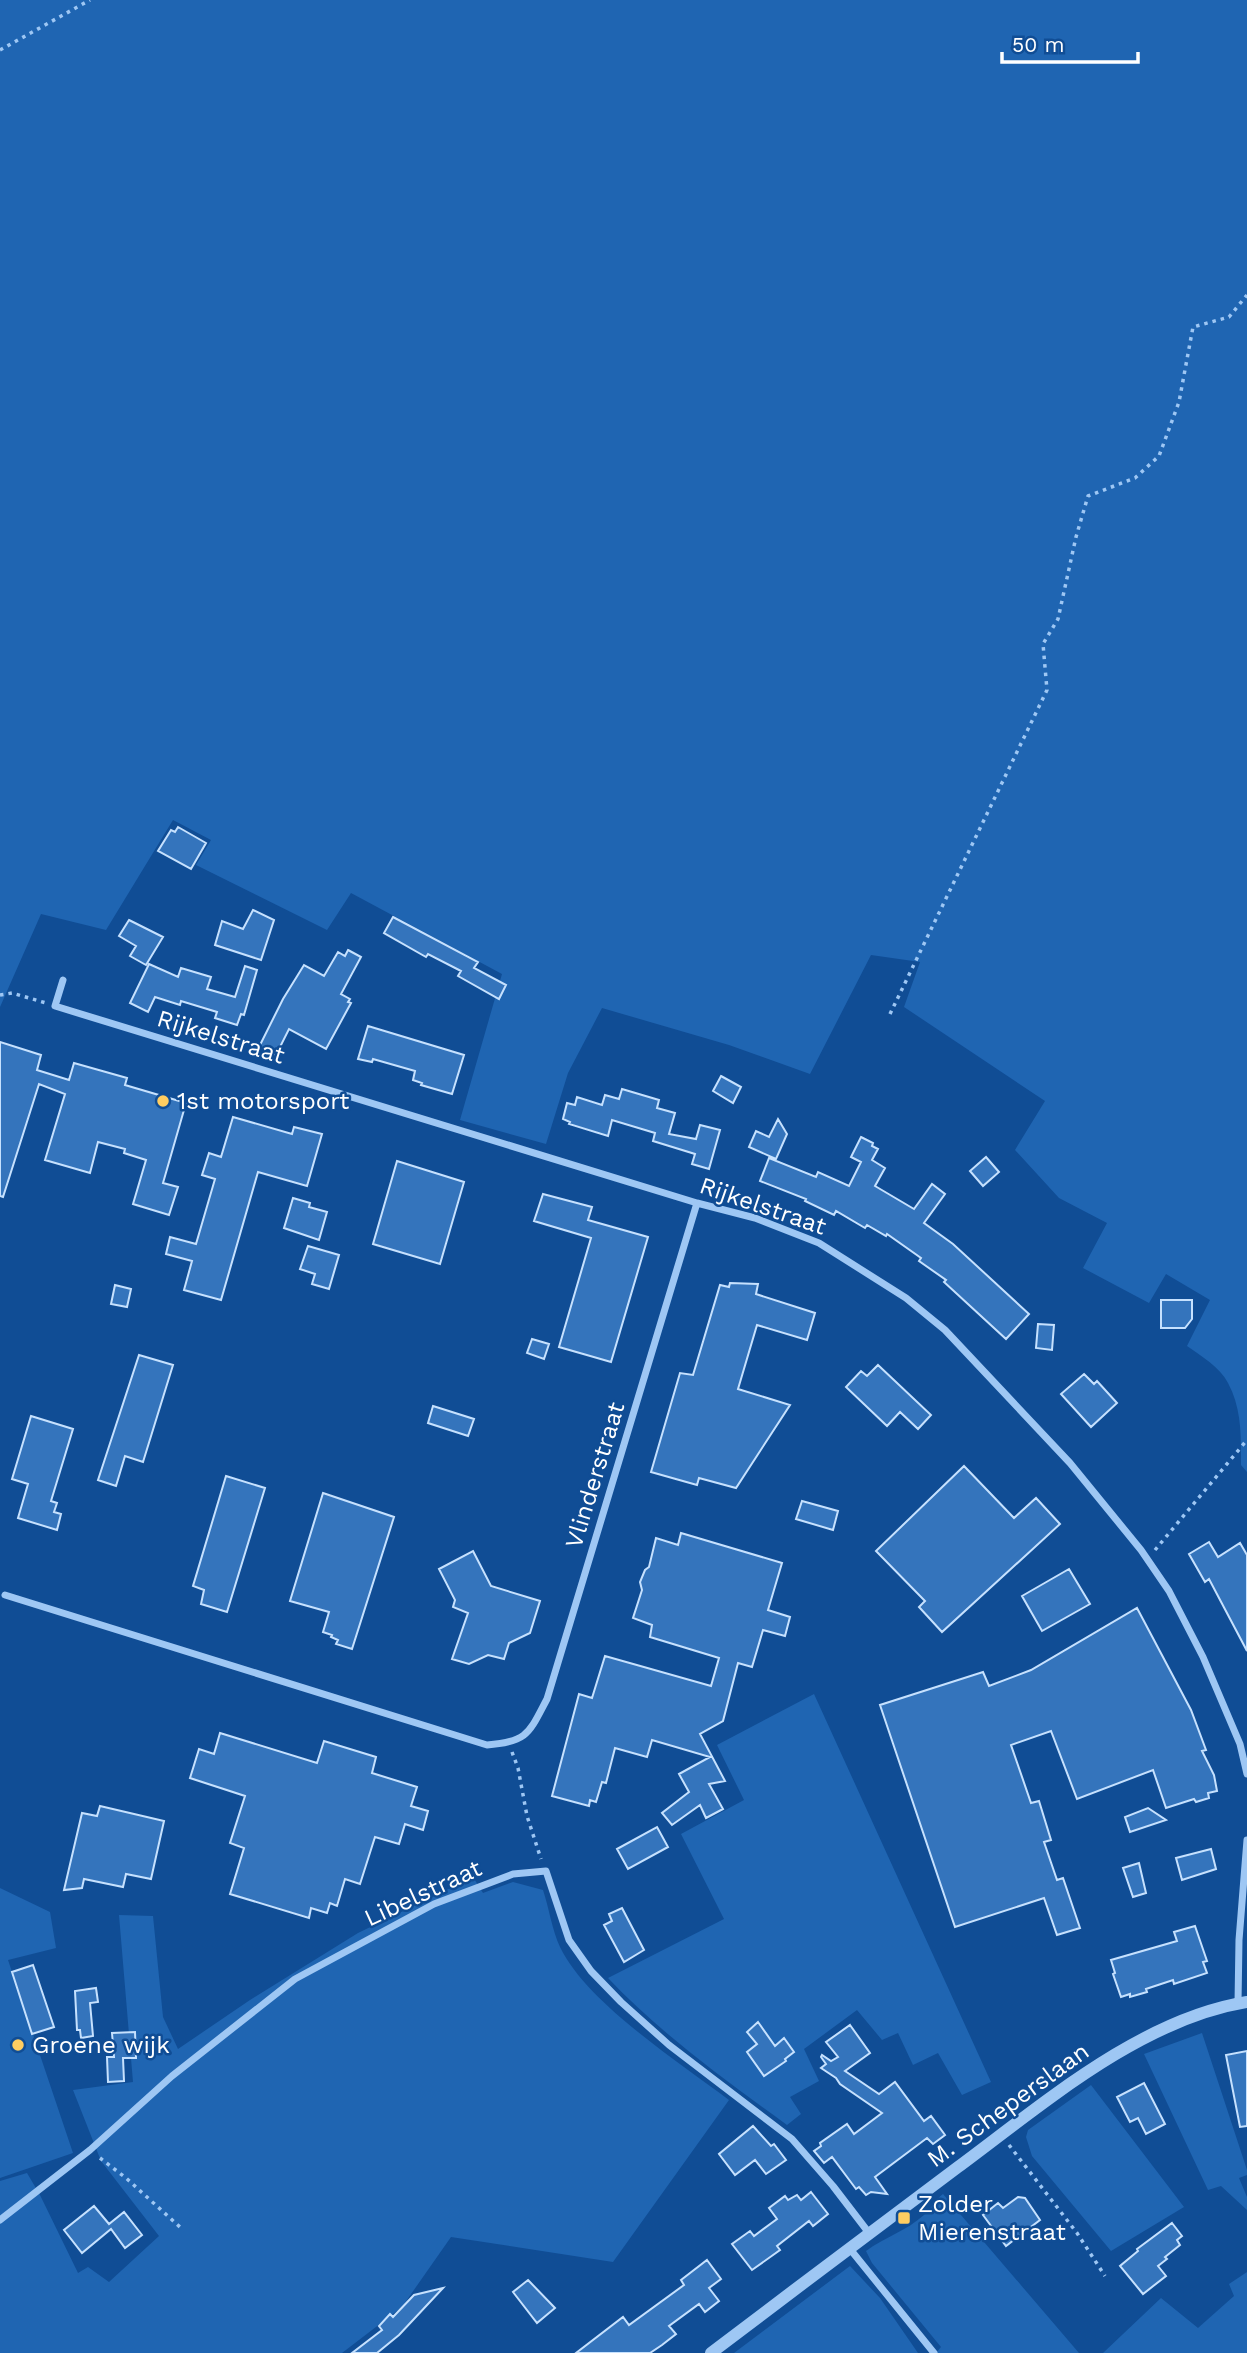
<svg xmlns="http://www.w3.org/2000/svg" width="1247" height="2353" viewBox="0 0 1247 2353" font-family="'Work Sans',sans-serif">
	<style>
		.green { fill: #1f65b2 }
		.building { fill: #3474bc; stroke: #c6e1fe; stroke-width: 2 }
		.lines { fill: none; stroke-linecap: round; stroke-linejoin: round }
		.path { stroke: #9ec7f4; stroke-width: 3.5; stroke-dasharray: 3.5 5; stroke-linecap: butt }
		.minor { stroke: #9ec7f4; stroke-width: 7 }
		.tertiary { stroke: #9ec7f4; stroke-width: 12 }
		.poi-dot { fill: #ffcd61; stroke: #104d95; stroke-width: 2.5 }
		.labels { text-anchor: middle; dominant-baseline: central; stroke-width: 5; stroke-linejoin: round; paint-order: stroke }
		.street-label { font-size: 24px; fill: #fff; stroke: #104d95 }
		.poi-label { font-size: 24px; fill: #fff; stroke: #104d95; text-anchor: start }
	</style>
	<rect width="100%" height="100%" fill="#104d95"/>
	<path class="green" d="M 0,0 L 1247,0 L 1247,1472 L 1241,1465 C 1241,1437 1242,1409 1228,1383 C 1220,1367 1201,1356 1187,1346 L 1210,1300 L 1166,1274 L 1149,1303 L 1083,1268 L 1107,1223 L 1059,1198 L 1015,1150 L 1045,1101 L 904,1007 L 920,962 L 871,955 L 810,1074 L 729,1045 L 602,1008 L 568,1073 L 546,1144 L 460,1120 L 502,974 L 351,893 L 327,930 L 196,865 L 211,840 L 173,820 L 106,930 L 41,914 L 0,1007 Z
		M 814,1694 L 991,2082 L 962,2095 L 938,2053 L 913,2065 L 898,2033 L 882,2040 L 857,2010 L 804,2049 L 819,2081 L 790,2097 L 801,2114 L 787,2125 C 724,2079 661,2034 608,1978 L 724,1919 L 681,1834 L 744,1800 L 717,1745 Z
		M 473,1877 L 483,1893 L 513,1882 L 543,1890 C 549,1908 552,1930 560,1947 C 587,2003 679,2062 729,2100 L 613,2262 L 451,2237 L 402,2307 L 342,2353 L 0,2353 L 0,2181 L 27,2173 L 40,2195 L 78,2273 L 88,2267 L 109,2282 L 159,2236 L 101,2161 L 73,2090 L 133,2082 L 119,1915 L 153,1916 L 163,2017 L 178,2049 L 250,2000 L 358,1933 Z
		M 0,1888 L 50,1912 L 56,1948 L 8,1960 L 73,2153 L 0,2178 Z
		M 1202,2033 L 1247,2170 L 1247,2175 L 1239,2178 L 1247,2197 L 1247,2210 L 1221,2186 L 1208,2190 L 1144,2054 Z
		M 1091,2085 L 1184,2207 L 1111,2251 L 1032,2156 L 1026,2137 L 1028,2130 Z
		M 943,2194 L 1079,2353 L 936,2353 L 941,2347 L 872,2263 L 866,2251 C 885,2237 906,2231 924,2215 C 932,2208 935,2200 943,2194 Z
		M 850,2266 L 880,2298 L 918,2353 L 734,2353 Z
		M 1247,2272 L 1247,2353 L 1103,2353 L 1161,2298 L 1198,2328 L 1234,2296 L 1229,2284 Z"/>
	<path class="building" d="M 178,827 L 206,843 L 191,869 L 158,851 L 171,830 L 175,832 Z
		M 253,910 L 274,920 L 261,960 L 215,945 L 222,921 L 243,929 Z
		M 393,917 L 478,962 L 474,968 L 506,985 L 499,999 L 458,976 L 461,971 L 428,954 L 426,957 L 384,933 Z
		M 129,920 L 163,937 L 146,965 L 130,956 L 136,946 L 119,936 Z
		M 348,950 L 361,957 L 341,994 L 350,999 L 348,1002 L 351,1003 L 326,1049 L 289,1029 L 276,1055 L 259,1047 L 283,999 L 304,965 L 324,976 L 338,952 L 345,956 Z
		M 149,964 L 178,977 L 181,968 L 211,977 L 207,989 L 235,997 L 245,966 L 257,970 L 244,1015 L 241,1014 L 237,1025 L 215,1018 L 217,1012 L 181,1001 L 180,1005 L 155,997 L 148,1012 L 130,1003 Z
		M 368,1026 L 464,1055 L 452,1094 L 421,1085 L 422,1083 L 413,1080 L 415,1071 L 373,1059 L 372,1062 L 358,1059 Z
		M 0,1042 L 41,1055 L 37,1070 L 69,1080 L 74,1063 L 127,1078 L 125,1085 L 186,1103 L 163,1183 L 178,1187 L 169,1215 L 133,1204 L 146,1160 L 124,1153 L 125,1149 L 98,1142 L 90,1173 L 45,1160 L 65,1094 L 39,1084 L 3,1197 L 0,1196 Z
		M 721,1076 L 741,1087 L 733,1103 L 713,1091 Z
		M 622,1089 L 659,1100 L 657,1108 L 675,1113 L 669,1134 L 696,1139 L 700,1125 L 720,1130 L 709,1169 L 692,1164 L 695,1154 L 653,1141 L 655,1133 L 612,1120 L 608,1136 L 569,1124 L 570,1122 L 563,1119 L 567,1103 L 575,1105 L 577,1097 L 602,1105 L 605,1095 L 619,1099 Z
		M 233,1117 L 292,1134 L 294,1127 L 322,1134 L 307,1186 L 258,1172 L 221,1300 L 184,1290 L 192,1261 L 166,1254 L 170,1237 L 196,1244 L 215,1179 L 202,1175 L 209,1153 L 221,1157 Z
		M 778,1119 L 787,1134 L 776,1159 L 749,1147 L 756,1131 L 769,1137 Z
		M 861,1137 L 873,1143 L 872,1146 L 878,1149 L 872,1160 L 885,1168 L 875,1186 L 914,1209 L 932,1184 L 945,1194 L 924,1223 L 953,1244 L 1029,1314 L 1006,1339 L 944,1282 L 946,1280 L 919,1261 L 921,1258 L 887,1234 L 886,1236 L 867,1225 L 865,1228 L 836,1211 L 834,1215 L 805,1201 L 806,1199 L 760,1181 L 769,1158 L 816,1177 L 818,1172 L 849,1186 L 861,1162 L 851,1157 Z
		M 986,1157 L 999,1172 L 983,1186 L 970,1171 Z
		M 397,1161 L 464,1182 L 440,1264 L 373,1244 Z
		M 543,1194 L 592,1207 L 588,1220 L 648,1237 L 611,1362 L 559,1347 L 591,1238 L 534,1221 Z
		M 293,1198 L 310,1203 L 309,1207 L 327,1212 L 319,1240 L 284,1228 Z
		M 308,1246 L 339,1255 L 329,1289 L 312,1284 L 315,1274 L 300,1269 Z
		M 730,1283 L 758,1284 L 756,1294 L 815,1313 L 807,1340 L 757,1325 L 738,1389 L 790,1405 L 736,1488 L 699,1478 L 697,1485 L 651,1472 L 680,1373 L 693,1375 L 720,1285 L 729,1287 Z
		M 115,1285 L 131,1289 L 127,1307 L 111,1304 Z
		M 1161,1300 L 1192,1300 L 1192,1319 L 1185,1328 L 1161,1328 Z
		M 1038,1324 L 1054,1325 L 1052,1350 L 1036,1348 Z
		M 532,1339 L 549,1344 L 544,1359 L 527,1353 Z
		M 139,1355 L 173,1365 L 143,1462 L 125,1456 L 116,1486 L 98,1480 Z
		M 878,1365 L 931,1415 L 918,1429 L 900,1412 L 887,1426 L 846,1387 L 861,1371 L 867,1376 Z
		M 1084,1374 L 1094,1384 L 1097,1381 L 1117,1403 L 1091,1427 L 1061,1394 Z
		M 433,1406 L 474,1419 L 468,1436 L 428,1423 Z
		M 31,1416 L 73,1429 L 51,1501 L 57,1503 L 54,1512 L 61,1514 L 57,1530 L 18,1518 L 28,1484 L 12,1479 Z
		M 964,1466 L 1014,1518 L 1036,1498 L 1060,1524 L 942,1632 L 919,1607 L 925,1601 L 876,1551 Z
		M 226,1476 L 265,1488 L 227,1612 L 201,1604 L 204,1590 L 193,1586 Z
		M 323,1493 L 394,1517 L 352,1649 L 336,1644 L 338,1640 L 331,1637 L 332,1635 L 323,1632 L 329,1612 L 290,1601 Z
		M 802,1501 L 838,1511 L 833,1530 L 796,1519 Z
		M 681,1533 L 782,1563 L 768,1610 L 790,1617 L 785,1636 L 763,1630 L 752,1667 L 738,1663 L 723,1721 L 700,1734 L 725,1781 L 709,1784 L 723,1809 L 706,1818 L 700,1805 L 672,1825 L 662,1813 L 689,1792 L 679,1774 L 710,1757 L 652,1740 L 647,1757 L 615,1748 L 606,1783 L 602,1782 L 596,1802 L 590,1800 L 589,1806 L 552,1796 L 579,1694 L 592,1698 L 605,1656 L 711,1686 L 719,1658 L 650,1637 L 652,1625 L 633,1618 L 642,1590 L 640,1582 L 645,1570 L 649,1567 L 656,1538 L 678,1545 Z
		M 1209,1542 L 1218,1557 L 1240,1543 L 1247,1555 L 1247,1651 L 1209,1579 L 1205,1582 L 1189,1554 Z
		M 473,1551 L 491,1586 L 540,1601 L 530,1633 L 509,1643 L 504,1659 L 488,1655 L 469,1664 L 452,1659 L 468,1613 L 453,1607 L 455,1600 L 439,1569 Z
		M 1069,1569 L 1090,1604 L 1042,1631 L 1022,1596 Z
		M 1137,1608 L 1191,1710 L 1206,1750 L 1202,1751 L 1214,1775 L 1217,1791 L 1208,1793 L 1209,1798 L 1196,1802 L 1194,1799 L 1166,1808 L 1153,1770 L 1077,1799 L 1051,1731 L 1011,1745 L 1031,1803 L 1039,1801 L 1051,1840 L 1044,1842 L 1057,1880 L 1063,1878 L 1080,1928 L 1057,1935 L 1044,1898 L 955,1927 L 880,1705 L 983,1672 L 989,1686 L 1031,1670 Z
		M 220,1733 L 317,1763 L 324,1741 L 376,1757 L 372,1773 L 417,1787 L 411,1806 L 428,1811 L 423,1830 L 405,1824 L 399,1844 L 375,1837 L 360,1884 L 345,1879 L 337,1906 L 330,1903 L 327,1913 L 311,1908 L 309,1918 L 230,1894 L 244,1848 L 230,1843 L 245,1796 L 190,1778 L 199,1749 L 214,1754 Z
		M 100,1806 L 164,1821 L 151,1879 L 126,1874 L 123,1887 L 84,1879 L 82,1888 L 64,1890 L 82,1813 L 97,1816 Z
		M 1148,1808 L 1166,1820 L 1130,1832 L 1125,1817 Z
		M 657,1827 L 668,1847 L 628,1869 L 617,1849 Z
		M 1211,1849 L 1216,1869 L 1182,1880 L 1176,1858 Z
		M 1139,1863 L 1146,1893 L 1133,1897 L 1123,1868 Z
		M 622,1908 L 644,1950 L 624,1962 L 604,1925 L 612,1921 L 609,1914 Z
		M 1195,1926 L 1207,1961 L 1203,1962 L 1207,1973 L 1174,1984 L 1173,1980 L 1146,1989 L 1147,1992 L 1130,1997 L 1130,1994 L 1121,1997 L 1113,1974 L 1115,1973 L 1111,1960 L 1177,1941 L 1174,1932 Z
		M 33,1965 L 54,2027 L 32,2034 L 12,1972 Z
		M 96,1988 L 98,2002 L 90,2003 L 93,2036 L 81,2038 L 80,2030 L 77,2030 L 75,1991 Z
		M 758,2022 L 775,2046 L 784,2038 L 794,2052 L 785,2059 L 786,2061 L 764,2076 L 747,2052 L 757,2044 L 747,2032 Z
		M 850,2025 L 870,2053 L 845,2071 L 879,2094 L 895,2082 L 924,2121 L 931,2116 L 945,2135 L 933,2144 L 927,2138 L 875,2177 L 887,2194 L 871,2192 L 866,2195 L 859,2187 L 856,2189 L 832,2157 L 824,2163 L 814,2151 L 821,2146 L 820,2143 L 847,2124 L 854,2134 L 882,2113 L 840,2084 L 836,2078 L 821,2068 L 826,2064 L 821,2057 L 822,2055 L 831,2061 L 838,2057 L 826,2042 Z
		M 135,2032 L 136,2058 L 123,2058 L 124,2081 L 108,2082 L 107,2057 L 114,2057 L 112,2033 Z
		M 1247,2051 L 1247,2126 L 1240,2127 L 1226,2055 Z
		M 1144,2083 L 1165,2124 L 1146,2134 L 1138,2118 L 1130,2122 L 1117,2097 Z
		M 753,2126 L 771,2146 L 774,2144 L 786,2160 L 766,2174 L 755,2160 L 735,2175 L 719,2154 Z
		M 811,2192 L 828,2214 L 813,2226 L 809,2221 L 777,2246 L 780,2250 L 752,2270 L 732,2244 L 750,2231 L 754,2236 L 777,2219 L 769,2208 L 785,2196 L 788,2200 L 797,2195 L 801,2200 Z
		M 1018,2197 L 1025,2198 L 1040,2220 L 1006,2246 L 983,2215 L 998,2203 L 1003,2208 Z
		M 94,2206 L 109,2224 L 124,2212 L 142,2235 L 125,2248 L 111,2229 L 82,2253 L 64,2230 Z
		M 1172,2223 L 1182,2236 L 1177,2240 L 1180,2245 L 1165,2257 L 1167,2259 L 1158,2266 L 1166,2276 L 1143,2294 L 1120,2266 L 1138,2251 L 1137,2249 Z
		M 707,2260 L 721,2279 L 709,2288 L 719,2301 L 705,2312 L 699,2304 L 669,2326 L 676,2334 L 662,2345 L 650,2353 L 576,2353 L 623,2317 L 629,2325 L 684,2285 L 681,2280 Z
		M 528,2280 L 555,2308 L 537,2323 L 513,2292 Z
		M 443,2288 L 399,2335 L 377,2353 L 352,2353 L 382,2330 L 379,2326 L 390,2314 L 393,2317 L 414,2295 Z"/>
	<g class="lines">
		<path class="path" d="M 0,50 L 90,0
			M 0,995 L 12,993 L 46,1003
			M 890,1014 L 1047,690 L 1043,644 L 1058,619 L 1076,537 L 1088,496 L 1135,478 L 1159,456 L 1179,402 L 1193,327 L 1229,317 L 1247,295
			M 1155,1550 L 1247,1440
			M 512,1752 L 518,1768 L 527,1816 L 541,1859
			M 1009,2145 L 1077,2233 L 1105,2276
			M 100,2158 L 126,2178 L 181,2228"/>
		<path class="minor" d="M 63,980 L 55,1006 L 697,1203 L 755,1218 L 819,1243 L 906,1298 L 945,1330 L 1070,1463 L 1141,1550 L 1169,1591 L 1203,1657 L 1240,1744 L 1247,1774
			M 5,1595 L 487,1745 C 528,1742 529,1733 547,1699 L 697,1203
			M 1238,2003 L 1239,1940 L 1247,1840
			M 0,2220 L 90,2150 L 172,2076 L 295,1979 L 434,1904 L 513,1874 L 546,1871 L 569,1940 L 591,1971 L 621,2002 L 669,2045 L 792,2139 L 833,2186 L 869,2233
			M 850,2249 L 934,2353"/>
		<path class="tertiary" d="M 711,2353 C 793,2291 876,2228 958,2167 C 1043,2104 1141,2019 1247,2002"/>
	</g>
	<g class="poi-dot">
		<circle cx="163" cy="1101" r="7"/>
		<circle cx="18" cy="2045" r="7"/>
		<rect x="897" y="2211" width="14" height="14" rx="3.5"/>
	</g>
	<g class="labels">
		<g class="street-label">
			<text transform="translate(221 1037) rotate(17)">Rijkelstraat</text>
			<text transform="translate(763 1206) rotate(19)">Rijkelstraat</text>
			<text transform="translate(595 1475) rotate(-73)">Vlinderstraat</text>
			<text transform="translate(423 1893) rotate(-25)">Libelstraat</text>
			<text transform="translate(1008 2105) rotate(-36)">M. Scheperslaan</text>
		</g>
		<g class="poi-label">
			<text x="177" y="1101">1st motorsport</text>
			<text x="32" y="2045">Groene wijk</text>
			<text x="918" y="2204">Zolder<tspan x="918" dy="28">Mierenstraat</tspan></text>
		</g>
	</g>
	<path d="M1002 52v10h136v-10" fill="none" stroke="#ffffff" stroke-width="3.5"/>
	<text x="1012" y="52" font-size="21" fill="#ffffff" stroke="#104d95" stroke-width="5" paint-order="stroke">50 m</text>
</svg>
